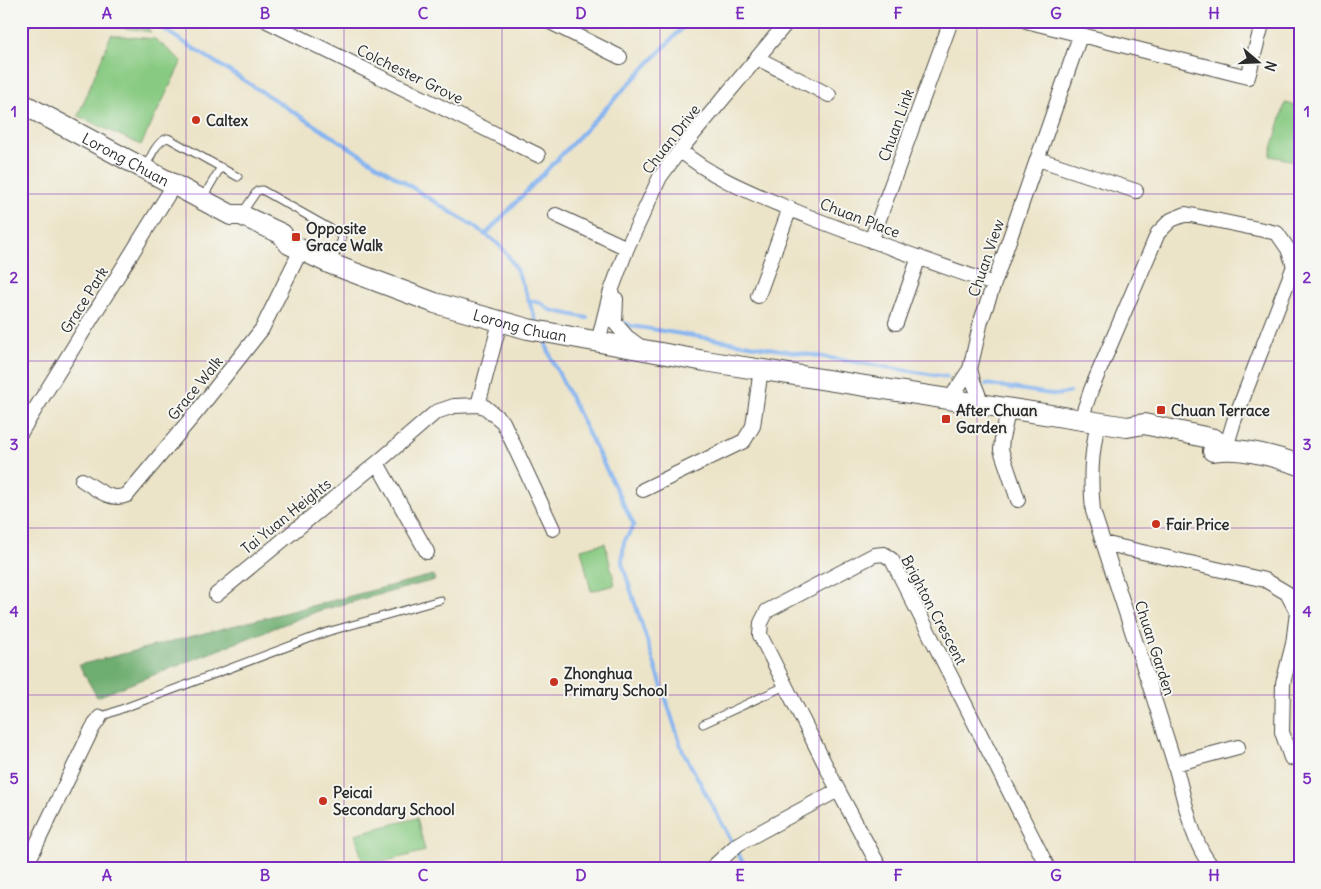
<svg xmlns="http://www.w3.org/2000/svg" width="1321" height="889" viewBox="0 0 1321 889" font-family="Delius,sans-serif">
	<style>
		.green { fill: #88ca82; stroke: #5a7a56 }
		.forest { fill: #6eae70; stroke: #4c6c4e }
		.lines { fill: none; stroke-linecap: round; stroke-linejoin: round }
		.stream { stroke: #84b4f0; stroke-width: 4 }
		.lane-casing { stroke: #484743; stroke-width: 9 }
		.street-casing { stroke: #484743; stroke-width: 16 }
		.secondary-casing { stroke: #484743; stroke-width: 22 }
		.lane { stroke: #fff; stroke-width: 7 }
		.street { stroke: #fff; stroke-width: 14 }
		.secondary { stroke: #fff; stroke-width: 20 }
		.grid { fill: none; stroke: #7b2cbf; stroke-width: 1; stroke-opacity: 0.55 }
		.poi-dot { fill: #c8321e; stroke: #f6f6f2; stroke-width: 2 }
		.labels { text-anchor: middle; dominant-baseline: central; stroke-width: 4; stroke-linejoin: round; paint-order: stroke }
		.street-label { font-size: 15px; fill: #2b2b2b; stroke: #f6f6f2 }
		.poi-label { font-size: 15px; font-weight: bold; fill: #2b2b2b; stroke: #f6f6f2; text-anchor: start }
		.neatline { fill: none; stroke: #7b2cbf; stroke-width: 2 }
		.grid-label { font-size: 16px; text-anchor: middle; font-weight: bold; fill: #7b2cbf }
	</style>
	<rect width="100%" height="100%" fill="#f6f6f2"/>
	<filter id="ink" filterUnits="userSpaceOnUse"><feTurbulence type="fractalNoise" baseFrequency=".02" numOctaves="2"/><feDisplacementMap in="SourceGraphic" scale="10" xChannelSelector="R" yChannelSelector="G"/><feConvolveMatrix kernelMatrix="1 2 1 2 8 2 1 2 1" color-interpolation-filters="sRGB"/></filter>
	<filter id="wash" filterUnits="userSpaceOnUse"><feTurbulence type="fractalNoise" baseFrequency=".0096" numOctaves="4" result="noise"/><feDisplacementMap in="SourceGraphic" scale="20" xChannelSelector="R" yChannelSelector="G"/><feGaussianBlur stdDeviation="1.12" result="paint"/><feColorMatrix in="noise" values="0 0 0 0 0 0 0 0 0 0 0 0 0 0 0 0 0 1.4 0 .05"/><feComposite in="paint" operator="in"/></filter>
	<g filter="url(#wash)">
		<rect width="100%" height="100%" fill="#ece4c8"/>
		<path class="green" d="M 77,21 L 142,21 L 151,32 Z
			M 111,35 L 155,39 L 182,61 L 141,145 L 78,116 Z
			M 1285,103 L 1300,106 L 1300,162 L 1270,156 Z
			M 605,543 L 615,585 L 591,591 L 581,549 Z
			M 417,818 L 425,851 L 364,867 L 355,834 Z"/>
		<path class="forest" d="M 433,575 L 435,580 L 318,611 L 97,697 L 79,665 Z"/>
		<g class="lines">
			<path class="stream" d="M 155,21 L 160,27 L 473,226 C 481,232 491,237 498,244 C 519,264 527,298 537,323
				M 485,235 L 689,21
				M 528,300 L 541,303 L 550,310 L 587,318
				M 623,322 L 632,326 L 947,377
				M 544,339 L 552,360 L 634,525 L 624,542 L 622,563 L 682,749 L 733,844
				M 986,384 L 1057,395 L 1070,392
				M 736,850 L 746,868"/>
		</g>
	</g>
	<g filter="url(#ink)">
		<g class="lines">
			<defs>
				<path id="lane" d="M 145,169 C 150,158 156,141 168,138 L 238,177
					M 202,199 L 221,167
					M 242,213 L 257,191 L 262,190 L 340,234 L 342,239 L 332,262
					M 100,717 L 327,632 L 440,600
					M 703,724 L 785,686"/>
				<path id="street" d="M 267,21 L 538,155
					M 548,21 L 620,57
					M 1026,21 L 1248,77 L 1263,21
					M 21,24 L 24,21
					M 757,58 L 829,95
					M 680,150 C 711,177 752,193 790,209 C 857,237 926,260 994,284
					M 1038,159 L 1136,191
					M 556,215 L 627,248
					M 871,241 L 951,21
					M 758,296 L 790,208
					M 616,299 L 615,323 L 627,337 L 642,348
					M 896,323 L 919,257
					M 598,342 L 610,294 L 627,248 L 660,177 L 680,150 L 788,21
					M 950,399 L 970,369
					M 982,404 L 973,381 L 970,369 L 981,321 L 1080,36
					M 478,405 L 500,322
					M 1009,408 L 1002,438 L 1001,450 L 1018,500
					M 1081,419 L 1091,390 L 1158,233 L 1171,220 L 1186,214 L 1277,233 L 1288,249 L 1294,266 L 1234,421 L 1226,448
					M 1098,422 C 1091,455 1090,478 1093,511 C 1120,595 1148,678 1174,762 C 1183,790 1192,849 1214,868
					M 21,432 L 174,185
					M 377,463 L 427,552
					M 82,480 C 97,489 110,502 127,495 L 199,409 L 262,329 L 301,250
					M 643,490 L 744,441 L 753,426 L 761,369
					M 1103,543 L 1265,580 L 1287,593 L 1297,612 L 1293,644 L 1283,683 L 1282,732 L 1291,758
					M 216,595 L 377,463 L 436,412 L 454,406 L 478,405 L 485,407 L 503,422 L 553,529
					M 1175,764 L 1238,747
					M 24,868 L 27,864 L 92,729 L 100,717
					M 712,868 L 738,844 L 838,790
					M 880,868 L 838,790 L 760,635 L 761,623 L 767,611 L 874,555 L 884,554 L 892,560 L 1048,868"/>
				<g id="secondary">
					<path id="s1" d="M 21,103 L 231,215 L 241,215 L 282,234 L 289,244 L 331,264 L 435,303 L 528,329 L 705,361 L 1127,427 L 1144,424 L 1214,439 L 1226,448"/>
					<path d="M 1213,451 C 1239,446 1274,456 1300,465"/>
				</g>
			</defs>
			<use href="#lane" class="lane-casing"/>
			<use href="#street" class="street-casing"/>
			<use href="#secondary" class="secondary-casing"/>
			<use href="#lane" class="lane"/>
			<use href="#street" class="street"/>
			<use href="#secondary" class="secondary"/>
		</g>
	</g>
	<path class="grid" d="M 186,21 L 186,868M 344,21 L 344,868M 502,21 L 502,868M 660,21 L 660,868M 819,21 L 819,868M 977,21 L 977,868M 1135,21 L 1135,868M 21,194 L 1300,194M 21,361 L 1300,361M 21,528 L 1300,528M 21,695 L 1300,695"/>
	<g class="poi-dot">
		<circle cx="196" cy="120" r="5"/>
		<rect x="291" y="232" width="10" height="10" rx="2.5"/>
		<rect x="1156" y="405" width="10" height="10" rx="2.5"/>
		<rect x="941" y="414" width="10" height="10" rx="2.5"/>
		<circle cx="1156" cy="524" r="5"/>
		<circle cx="554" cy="682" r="5"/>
		<circle cx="323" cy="801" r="5"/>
	</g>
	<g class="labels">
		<g class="street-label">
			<text transform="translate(410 74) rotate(26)">Colchester Grove</text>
			<text transform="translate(896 125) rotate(-70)">Chuan Link</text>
			<text transform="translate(671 139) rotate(-52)">Chuan Drive</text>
			<text stroke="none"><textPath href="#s1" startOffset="119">Lorong Chuan</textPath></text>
			<text transform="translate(860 218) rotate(21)">Chuan Place</text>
			<text transform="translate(986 258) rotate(-71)">Chuan View</text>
			<text transform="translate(84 300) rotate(-58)">Grace Park</text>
			<text stroke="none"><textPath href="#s1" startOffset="551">Lorong Chuan</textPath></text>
			<text transform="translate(195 388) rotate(-51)">Grace Walk</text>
			<text transform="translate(286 516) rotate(-39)">Tai Yuan Heights</text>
			<text transform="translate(934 610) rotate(62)">Brighton Crescent</text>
			<text transform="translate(1155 648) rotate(72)">Chuan Garden</text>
		</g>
		<g class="poi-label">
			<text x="206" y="120">Caltex</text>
			<text x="306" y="228">Opposite<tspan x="306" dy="17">Grace Walk</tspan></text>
			<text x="956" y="410">After Chuan<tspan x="956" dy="17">Garden</tspan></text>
			<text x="1171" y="410">Chuan Terrace</text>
			<text x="1166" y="524">Fair Price</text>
			<text x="564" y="673">Zhonghua<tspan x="564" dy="17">Primary School</tspan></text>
			<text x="333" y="792">Peicai<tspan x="333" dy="17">Secondary School</tspan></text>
		</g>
	</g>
	<rect width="1321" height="889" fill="none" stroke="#f6f6f2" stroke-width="55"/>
	<g transform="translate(1258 62) rotate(109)" stroke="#f6f6f2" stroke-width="4" paint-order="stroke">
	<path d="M0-4L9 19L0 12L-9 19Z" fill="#2b2b2b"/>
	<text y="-8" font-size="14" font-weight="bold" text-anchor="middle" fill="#2b2b2b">N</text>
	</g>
	<rect x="28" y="28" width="1266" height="834" class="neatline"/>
	<g class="grid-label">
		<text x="107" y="19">A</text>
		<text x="265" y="19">B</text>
		<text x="423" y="19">C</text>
		<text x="581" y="19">D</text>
		<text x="740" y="19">E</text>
		<text x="898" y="19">F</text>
		<text x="1056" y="19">G</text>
		<text x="1214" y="19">H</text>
		<text x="14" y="117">1</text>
		<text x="1307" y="117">1</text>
		<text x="14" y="283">2</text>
		<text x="1307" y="283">2</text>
		<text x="14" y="450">3</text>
		<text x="1307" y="450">3</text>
		<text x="14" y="617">4</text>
		<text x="1307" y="617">4</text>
		<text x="14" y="784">5</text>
		<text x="1307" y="784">5</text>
		<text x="107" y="881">A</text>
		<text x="265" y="881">B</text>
		<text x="423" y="881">C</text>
		<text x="581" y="881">D</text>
		<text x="740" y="881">E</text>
		<text x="898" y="881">F</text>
		<text x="1056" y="881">G</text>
		<text x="1214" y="881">H</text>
	</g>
</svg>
